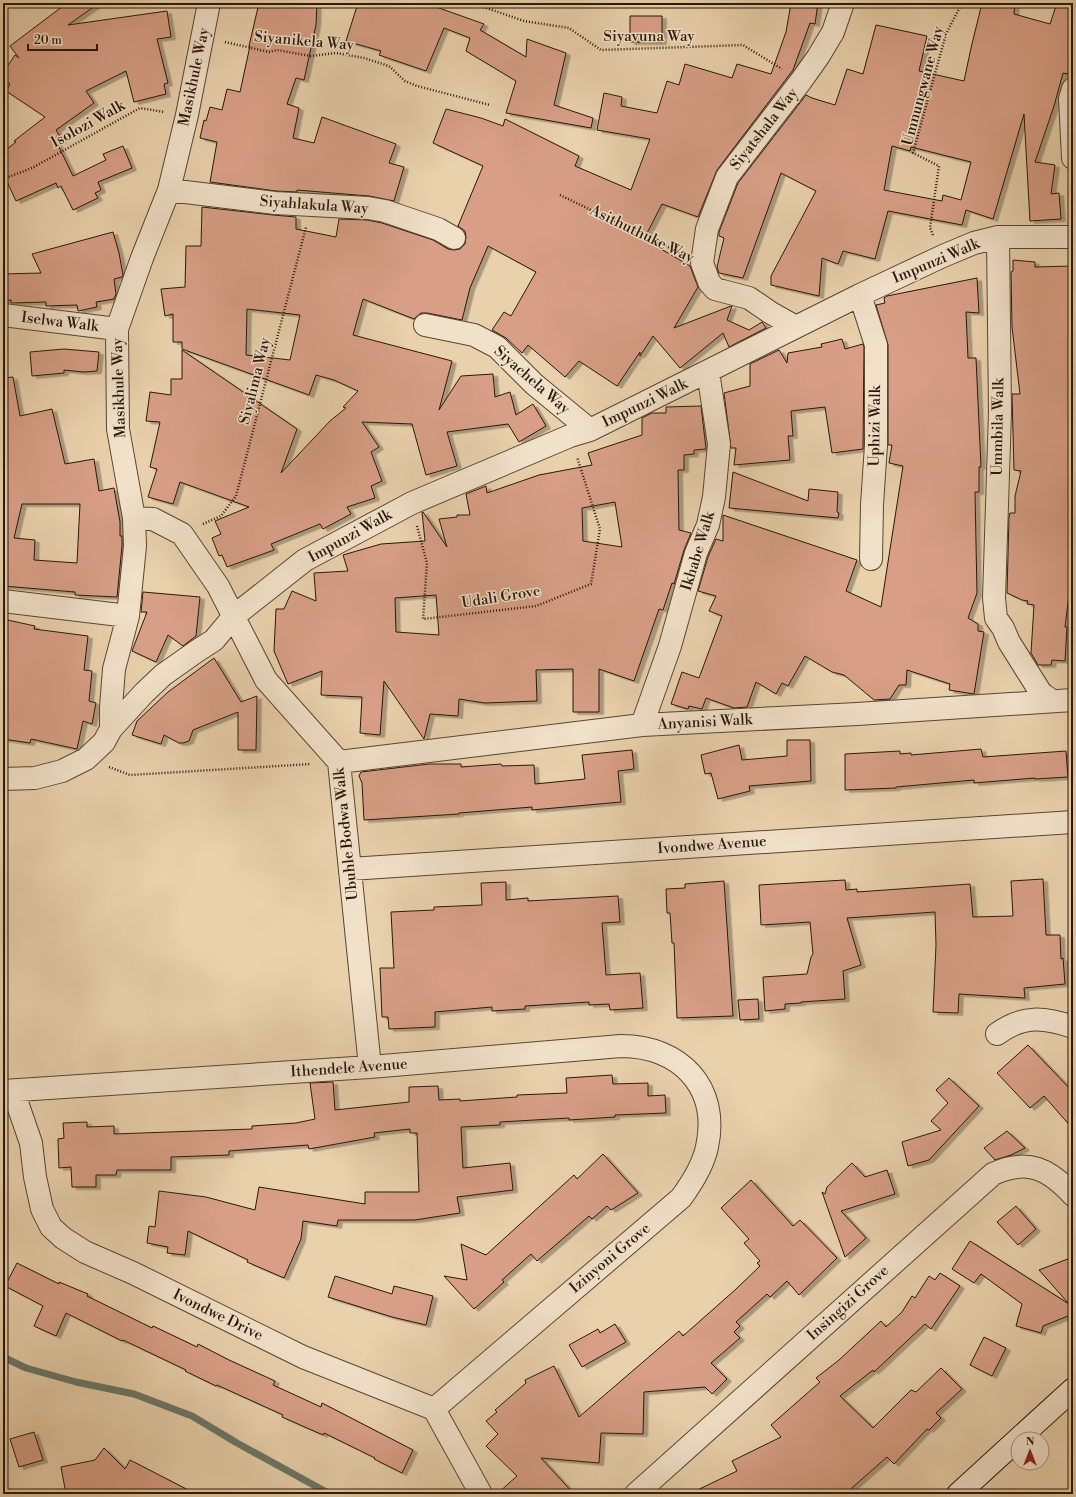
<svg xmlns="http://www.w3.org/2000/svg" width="1076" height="1497" viewBox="0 0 1076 1497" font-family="'Libre Bodoni',serif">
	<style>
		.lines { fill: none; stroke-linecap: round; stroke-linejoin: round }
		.stream { stroke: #6b7769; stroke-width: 7 }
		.building { fill: #d89f86; stroke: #29170b; fill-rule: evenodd; filter: url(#shadow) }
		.street-casing { stroke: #594633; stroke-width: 24 }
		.secondary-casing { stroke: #29170b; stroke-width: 24 }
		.path { stroke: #29170b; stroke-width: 2.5; stroke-dasharray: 1 2; stroke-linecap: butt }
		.street { stroke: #f1e1c9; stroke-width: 22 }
		.secondary { stroke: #f1e1c9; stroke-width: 22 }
		.labels { text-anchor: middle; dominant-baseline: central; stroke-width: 3; stroke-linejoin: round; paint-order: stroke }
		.street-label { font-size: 15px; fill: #29170b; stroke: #f1e1c9 }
	</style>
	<defs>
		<filter id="shadow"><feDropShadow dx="4.5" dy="2.5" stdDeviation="0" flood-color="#0004"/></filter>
	</defs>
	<rect width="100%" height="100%" fill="#e9d1ac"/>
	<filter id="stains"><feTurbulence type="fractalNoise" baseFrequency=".005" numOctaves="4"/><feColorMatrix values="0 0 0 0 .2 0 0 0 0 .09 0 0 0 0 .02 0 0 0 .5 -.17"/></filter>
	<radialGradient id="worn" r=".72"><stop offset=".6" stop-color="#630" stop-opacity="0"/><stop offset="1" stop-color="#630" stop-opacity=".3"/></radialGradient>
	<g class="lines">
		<path class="stream" d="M 3,1357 L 26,1368 L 76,1382 L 134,1394 L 192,1416 L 237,1443 L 330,1494"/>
	</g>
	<path class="building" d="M 67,3 L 99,3 L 68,25 L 167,11 L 171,37 L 157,39 L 168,83 L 164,84 L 166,94 L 134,102 L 126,71 L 86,91 L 94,103 L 56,130 L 62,139 L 57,143 L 73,176 L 106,160 L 103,154 L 123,146 L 132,168 L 98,182 L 101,190 L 95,193 L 98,198 L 73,210 L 61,186 L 58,188 L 56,183 L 16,201 L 3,173 L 3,152 L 16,142 L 14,141 L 45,117 L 6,91 L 10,84 L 3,79 L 3,73 L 15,55 L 19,58 L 10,46 Z
		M 259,3 L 317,3 L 316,25 L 304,80 L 296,78 L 287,104 L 299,108 L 293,138 L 314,143 L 322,117 L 396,144 L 389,163 L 404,167 L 394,201 L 369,196 L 297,190 L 297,192 L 276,191 L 210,182 L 217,142 L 200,138 L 204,120 L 206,121 L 210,107 L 222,110 L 227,89 L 240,92 L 250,46 L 249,46 Z
		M 358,3 L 425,3 L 484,24 L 480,30 L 526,57 L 527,39 L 566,53 L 554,105 L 593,118 L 591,128 L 506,113 L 516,81 L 466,51 L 470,38 L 444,28 L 426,71 L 379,55 L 381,51 L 346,41 Z
		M 791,3 L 818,3 L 815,24 L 810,23 L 793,70 L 717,170 L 698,217 L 662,204 L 644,239 L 690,266 L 698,287 L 674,328 L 731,306 L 732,306 L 727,320 L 749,330 L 762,322 L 766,328 L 729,347 L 723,333 L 680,368 L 653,336 L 640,356 L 640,352 L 617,386 L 579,361 L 565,377 L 528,345 L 522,353 L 506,338 L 492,330 L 504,312 L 511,316 L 536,272 L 488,246 L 470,288 L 462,320 L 427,313 L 421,313 L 414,319 L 363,299 L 353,335 L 452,361 L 439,410 L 461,376 L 493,374 L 495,397 L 510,392 L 516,415 L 533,404 L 546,426 L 519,442 L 508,424 L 447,432 L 457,466 L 426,475 L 412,424 L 362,422 L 379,447 L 371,452 L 382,481 L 371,486 L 375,498 L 347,507 L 351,514 L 323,529 L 320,524 L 271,544 L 274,550 L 227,567 L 222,555 L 219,556 L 212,538 L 221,534 L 215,521 L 249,507 L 180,482 L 173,504 L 148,497 L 157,469 L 150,467 L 160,422 L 146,421 L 150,392 L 171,395 L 171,379 L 182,379 L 182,350 L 297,429 L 281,473 L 330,421 L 346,408 L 343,407 L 358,391 L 334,380 L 316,375 L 309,395 L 182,349 L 182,342 L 173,342 L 173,314 L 165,316 L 161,289 L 185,287 L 186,246 L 201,246 L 202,207 L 273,215 L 296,217 L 296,229 L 336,237 L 339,219 L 367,220 L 382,223 L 433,240 L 448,249 L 454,250 L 460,249 L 465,244 L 466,237 L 465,231 L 458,226 L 483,166 L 433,143 L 446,109 L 481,118 L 503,126 L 505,119 L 579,156 L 575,166 L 631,190 L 650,139 L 597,130 L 604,93 L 622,97 L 621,106 L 657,113 L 667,81 L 679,85 L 685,64 L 732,78 L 737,64 L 771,74 L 786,32 ZM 247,309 L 300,315 L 290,360 L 246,355 Z
		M 982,3 L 1015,3 L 1014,14 L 1050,24 L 1057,3 L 1073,3 L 1073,53 L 1068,74 L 1063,73 L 1054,106 L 1035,162 L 1055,165 L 1051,194 L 1059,193 L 1061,219 L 1030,221 L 1024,114 L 993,219 L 966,210 L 962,225 L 888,211 L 875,259 L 843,251 L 838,264 L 822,258 L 819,296 L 771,285 L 771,276 L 816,191 L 781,173 L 743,278 L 719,273 L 717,267 L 724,238 L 719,236 L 719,232 L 738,183 L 806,95 L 812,98 L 835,105 L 847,69 L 863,74 L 876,25 L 927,36 L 919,71 L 964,81 L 971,48 ZM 892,146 L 910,151 L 911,147 L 971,162 L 961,200 L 943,195 L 942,201 L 884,190 Z
		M 630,16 L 662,16 L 662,42 L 630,42 Z
		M 113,232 L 119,253 L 123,275 L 122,277 L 114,279 L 116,294 L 114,299 L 96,302 L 97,307 L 78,311 L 77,305 L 46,306 L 46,302 L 11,303 L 11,300 L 3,301 L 3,274 L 41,273 L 32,254 Z
		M 1013,260 L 1035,262 L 1035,267 L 1073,266 L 1073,570 L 1072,570 L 1065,627 L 1067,627 L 1065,661 L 1052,660 L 1051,665 L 1038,665 L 1031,653 L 1034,605 L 1027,604 L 1028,601 L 1022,600 L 1007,593 L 1009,517 L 1010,513 L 1015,513 L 1015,496 L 1021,471 L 1014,470 L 1012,394 L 1020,394 L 1012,327 L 1011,272 L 1013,271 Z
		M 977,278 L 979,313 L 966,312 L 968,358 L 976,358 L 981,467 L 979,467 L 979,492 L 975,492 L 977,593 L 968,618 L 978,624 L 978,631 L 984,632 L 974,694 L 949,690 L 950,684 L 907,670 L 906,685 L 899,685 L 890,699 L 874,700 L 844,675 L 832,672 L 805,656 L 788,686 L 782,683 L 776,694 L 756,682 L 747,707 L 734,708 L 706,698 L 702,709 L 689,706 L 688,709 L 671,704 L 682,672 L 699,678 L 722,616 L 709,611 L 716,596 L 698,591 L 708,557 L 716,539 L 723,541 L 723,515 L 857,560 L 846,591 L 881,607 L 903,466 L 889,463 L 892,445 L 888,445 L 888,345 L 876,305 L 885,303 L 884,298 L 887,296 Z
		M 842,339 L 845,349 L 863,344 L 864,347 L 863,449 L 832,453 L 825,407 L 791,411 L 793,436 L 788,436 L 790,460 L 734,465 L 736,448 L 731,448 L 724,393 L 750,386 L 750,364 L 779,350 L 787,363 L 788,353 L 822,347 L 821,344 Z
		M 64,349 L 99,352 L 97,371 L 83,372 L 64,370 L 64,373 L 32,376 L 30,352 Z
		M 13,377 L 20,416 L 52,409 L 65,464 L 94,459 L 99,491 L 114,488 L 120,522 L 120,536 L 122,536 L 122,546 L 117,597 L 75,595 L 75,592 L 3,586 L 3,378 ZM 22,504 L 80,504 L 77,563 L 34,560 L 35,540 L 14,538 Z
		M 701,406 L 706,449 L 694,450 L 694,454 L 684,455 L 684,470 L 678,470 L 679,530 L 691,533 L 684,550 L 674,584 L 672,583 L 663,610 L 659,609 L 634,681 L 599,669 L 599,712 L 573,712 L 573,669 L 536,670 L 537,701 L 485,703 L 459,699 L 458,716 L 430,714 L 424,739 L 384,681 L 380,735 L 360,733 L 362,697 L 321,695 L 322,671 L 288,684 L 274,651 L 276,609 L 284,609 L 292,591 L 316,601 L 314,573 L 348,571 L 343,555 L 381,544 L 425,541 L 422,512 L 423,512 L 447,547 L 439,519 L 457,517 L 457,515 L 470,515 L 466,494 L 486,486 L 487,493 L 539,475 L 592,465 L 588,453 L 642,435 L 642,418 L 652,413 L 666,413 L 666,407 ZM 615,502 L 622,547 L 583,541 L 582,508 ZM 436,595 L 439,635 L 396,632 L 395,598 Z
		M 733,472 L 808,501 L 809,489 L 838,492 L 837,512 L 839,513 L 838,518 L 729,508 Z
		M 143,592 L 200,597 L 196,636 L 183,646 L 168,635 L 156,662 L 132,651 L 147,612 L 141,612 Z
		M 3,619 L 35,626 L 34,629 L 88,636 L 84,670 L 92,671 L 89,701 L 96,703 L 92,724 L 83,721 L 77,749 L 31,739 L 30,743 L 3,739 Z
		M 214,658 L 241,702 L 257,696 L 256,750 L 238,750 L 238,712 L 193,730 L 189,741 L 183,743 L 179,743 L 164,735 L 161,744 L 132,735 L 137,721 L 168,692 Z
		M 787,740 L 810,740 L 811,781 L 749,786 L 750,791 L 718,799 L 711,773 L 705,774 L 701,755 L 739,745 L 742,760 L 787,756 Z
		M 981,749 L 983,757 L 1066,751 L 1068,777 L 1035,779 L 1035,778 L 974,783 L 974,780 L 896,787 L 896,788 L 845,790 L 845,754 L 900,751 L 900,754 L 911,753 L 911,755 Z
		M 632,750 L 634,769 L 618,771 L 621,802 L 532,810 L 532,807 L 459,813 L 459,814 L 364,820 L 362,783 L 359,776 L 361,772 L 429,764 L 461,764 L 461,767 L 501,764 L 502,766 L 534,765 L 535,784 L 585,779 L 582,755 Z
		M 1043,879 L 1046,935 L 1060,935 L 1061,959 L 1063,958 L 1065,984 L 1024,988 L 1025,998 L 959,994 L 958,1013 L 933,1012 L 936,945 L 935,912 L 847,918 L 861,965 L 843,971 L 845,999 L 801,1002 L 801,1003 L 785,1004 L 785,1009 L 765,1011 L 763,977 L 807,974 L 811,957 L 813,954 L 810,922 L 761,925 L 759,885 L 845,880 L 846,890 L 857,889 L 857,892 L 970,884 L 973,917 L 1013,916 L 1011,881 Z
		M 724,881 L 733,1016 L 677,1018 L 674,943 L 672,943 L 670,913 L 667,913 L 666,889 L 685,888 L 685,884 Z
		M 506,882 L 506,900 L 528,898 L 528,901 L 618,896 L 620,922 L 602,923 L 606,975 L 640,973 L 643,1008 L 610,1010 L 609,1004 L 589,1005 L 589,1002 L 525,1006 L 525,1009 L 492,1011 L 492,1007 L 435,1012 L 435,1027 L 389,1029 L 388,1017 L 382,1017 L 380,968 L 394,968 L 391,912 L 434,910 L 434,907 L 482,905 L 481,883 Z
		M 758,999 L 759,1019 L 740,1020 L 738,1000 Z
		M 1028,1045 L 1073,1092 L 1073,1129 L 1044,1096 L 1030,1108 L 997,1073 Z
		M 612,1075 L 613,1084 L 648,1083 L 648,1096 L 665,1095 L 666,1113 L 615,1115 L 615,1117 L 569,1120 L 569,1118 L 500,1122 L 500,1125 L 461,1127 L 463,1168 L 510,1163 L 513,1190 L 457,1197 L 460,1213 L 415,1220 L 338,1220 L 337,1226 L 303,1221 L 301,1239 L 284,1278 L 247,1262 L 248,1260 L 188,1231 L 185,1255 L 167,1253 L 168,1247 L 147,1243 L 149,1226 L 155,1227 L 159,1191 L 206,1197 L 255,1210 L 259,1187 L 365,1204 L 365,1192 L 419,1192 L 417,1133 L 410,1133 L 410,1129 L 374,1133 L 375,1137 L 309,1149 L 308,1145 L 229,1151 L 229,1155 L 171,1157 L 171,1170 L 117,1170 L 116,1175 L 96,1175 L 96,1187 L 72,1187 L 71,1167 L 59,1168 L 58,1139 L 64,1138 L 63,1123 L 87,1122 L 87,1127 L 114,1126 L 114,1134 L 252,1129 L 252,1126 L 296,1123 L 315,1119 L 310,1083 L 333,1082 L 335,1110 L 409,1102 L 409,1087 L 438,1086 L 439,1100 L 460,1099 L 460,1101 L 517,1097 L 517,1095 L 567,1093 L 566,1078 Z
		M 949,1078 L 979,1106 L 929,1160 L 908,1166 L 902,1142 L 941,1130 L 931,1121 L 948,1103 L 936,1090 Z
		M 1007,1131 L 1025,1148 L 1011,1155 L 995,1160 L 984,1148 Z
		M 603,1154 L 638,1193 L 611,1210 L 607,1206 L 592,1219 L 589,1216 L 537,1261 L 531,1254 L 502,1280 L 504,1282 L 474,1309 L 444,1276 L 467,1280 L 461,1244 L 486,1255 L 574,1175 L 577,1179 Z
		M 852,1163 L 865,1177 L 887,1170 L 895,1194 L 841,1211 L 866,1238 L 845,1257 L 822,1192 L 825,1194 L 827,1187 Z
		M 751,1180 L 793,1226 L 800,1220 L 837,1258 L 799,1295 L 787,1281 L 770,1297 L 767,1294 L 736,1322 L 740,1326 L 734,1332 L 740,1338 L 711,1363 L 727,1379 L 712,1394 L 705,1387 L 644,1392 L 643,1434 L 601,1433 L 599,1463 L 541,1458 L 574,1494 L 497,1494 L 517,1476 L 486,1446 L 498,1434 L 486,1421 L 497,1412 L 495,1410 L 526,1383 L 525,1380 L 554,1366 L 579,1417 L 679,1331 L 683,1336 L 735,1290 L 760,1266 L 757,1263 L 760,1261 L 744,1243 L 749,1239 L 721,1208 Z
		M 1016,1206 L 1036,1229 L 1018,1245 L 997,1222 Z
		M 970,1241 L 1069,1304 L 1039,1270 L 1073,1257 L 1073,1314 L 1043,1326 L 1041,1333 L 1016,1326 L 1022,1304 L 981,1274 L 974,1283 L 952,1269 Z
		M 17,1263 L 59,1284 L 59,1282 L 88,1294 L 87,1296 L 152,1328 L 153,1326 L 197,1347 L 198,1344 L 229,1360 L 275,1381 L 273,1385 L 321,1407 L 322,1403 L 413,1450 L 402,1473 L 374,1459 L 375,1458 L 324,1433 L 323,1435 L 282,1417 L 283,1415 L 217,1385 L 216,1386 L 185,1371 L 186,1370 L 123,1340 L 122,1341 L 66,1313 L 56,1336 L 34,1326 L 43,1306 L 5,1286 Z
		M 940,1273 L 960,1286 L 931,1329 L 925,1324 L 874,1372 L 873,1370 L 840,1396 L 873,1428 L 911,1390 L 916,1392 L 941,1368 L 962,1389 L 936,1413 L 941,1418 L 929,1430 L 927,1429 L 894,1464 L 887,1457 L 845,1494 L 689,1494 L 737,1471 L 732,1461 L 781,1437 L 771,1425 L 820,1382 L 816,1378 L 839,1360 L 881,1321 L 886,1327 L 902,1312 L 912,1296 L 915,1298 L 929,1276 L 935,1280 Z
		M 335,1276 L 392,1294 L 394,1286 L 433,1296 L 426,1325 L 392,1317 L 328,1297 Z
		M 615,1324 L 626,1342 L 582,1367 L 569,1345 L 598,1329 L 600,1333 Z
		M 984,1337 L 1006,1348 L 992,1376 L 970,1365 Z
		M 34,1432 L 43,1460 L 19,1467 L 10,1439 Z
		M 104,1448 L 125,1469 L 130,1460 L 196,1494 L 66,1494 L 61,1467 L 95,1460 Z"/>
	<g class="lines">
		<defs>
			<path id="street" d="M 1073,89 L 1070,99 L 1073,158
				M 169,190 L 275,203 L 368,208 L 385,211 L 438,229 L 454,238
				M 998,237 L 1000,412 L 994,598 L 996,618 L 1003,628 L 1009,642 L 1041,693 L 1052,701
				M 860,295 L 876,345 L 876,445 L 872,505 L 871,559
				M 3,315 L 117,329
				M 425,325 L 474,335 L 497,347 L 534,384 L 590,430
				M 796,327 L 771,313 L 749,298 L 715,289 L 709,282 L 702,263 L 707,229 L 727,177 L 801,81 L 818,57 L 833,32 L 843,3
				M 134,518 L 153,519 L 182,534 L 218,586 L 266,680 L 339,762 L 370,1067
				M 3,601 L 128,616
				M 642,725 L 670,646 L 696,553 L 708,525 L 714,497 L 719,444 L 708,372
				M 111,729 L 144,693 L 163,675 L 197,651 L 214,640 L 234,616 L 305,560 L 412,503 L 570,436 L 590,430 L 860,295 L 943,256 L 974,243 L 998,237 L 1073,237
				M 339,762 L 642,725 L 857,714 L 1073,700
				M 3,779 L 35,778 L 62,771 L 86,759 L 104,742 L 111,729 L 111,707 L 114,669 L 128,616 L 135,546 L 134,518 L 118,429 L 117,329 L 142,258 L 169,190 L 187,115 L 209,3
				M 350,869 L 1073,822
				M 997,1034 C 1023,1015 1044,1017 1073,1027
				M 3,1091 L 370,1067 L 621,1046 C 680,1046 720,1087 707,1147 C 703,1166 692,1183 681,1198 L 434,1409
				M 13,1091 L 31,1143 L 35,1177 L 42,1209 L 51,1227 L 63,1238 L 85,1252 L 133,1273 L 303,1357 L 434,1409 L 481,1494
				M 636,1494 L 993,1174 C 1028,1158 1049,1169 1073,1195"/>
			<path id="secondary" d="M 958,1494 L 1073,1389"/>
		</defs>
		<use href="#street" class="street-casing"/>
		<use href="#secondary" class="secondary-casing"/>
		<path class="path" d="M 472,3 L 524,21 L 569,28 L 601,50 L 743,45 L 782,69
			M 225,42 L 269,52 L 277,50 L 311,56 L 336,53 L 364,58 L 389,66 L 405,81 L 417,86 L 490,105
			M 3,179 L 32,168 L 140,108 L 164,112
			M 560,195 L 680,253
			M 933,235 L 930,228 L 939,166 L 913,153 L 946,34 L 962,3
			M 203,524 L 221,516 L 236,496 L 306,227
			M 417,526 L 427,563 L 423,619 L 536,606 L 591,584 L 600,529 L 577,457
			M 109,767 L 130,775 L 311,764"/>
		<use href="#street" class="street"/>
		<use href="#secondary" class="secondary"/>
	</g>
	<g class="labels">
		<g class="street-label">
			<text x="649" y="36">Siyavuna Way</text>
			<text transform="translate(304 41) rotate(5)">Siyanikela Way</text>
			<text transform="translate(194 77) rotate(-78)">Masikhule Way</text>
			<text transform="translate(923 86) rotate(-75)">Umnungwane Way</text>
			<text transform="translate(88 124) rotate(-29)">Isolozi Walk</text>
			<text transform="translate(764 129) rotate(-52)">Siyatshala Way</text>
			<text transform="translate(314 205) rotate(4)">Siyahlakula Way</text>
			<text transform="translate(642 234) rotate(26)">Asithuthuke Way</text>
			<text transform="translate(936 261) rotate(-23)">Impunzi Walk</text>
			<text transform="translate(60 322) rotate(7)">Iselwa Walk</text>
			<text transform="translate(532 380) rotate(41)">Siyachela Way</text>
			<text transform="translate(255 381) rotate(-76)">Siyalima Way</text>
			<text transform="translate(119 388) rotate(-92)">Masikhule Way</text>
			<text transform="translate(645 403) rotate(-26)">Impunzi Walk</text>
			<text transform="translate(875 426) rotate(-89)">Uphizi Walk</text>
			<text transform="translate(998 427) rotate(-89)">Ummbila Walk</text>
			<text transform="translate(350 536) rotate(-29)">Impunzi Walk</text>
			<text transform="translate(698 551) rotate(-73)">Ikhabe Walk</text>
			<text transform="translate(501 597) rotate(-9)">Udali Grove</text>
			<text transform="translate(705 722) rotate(-3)">Anyanisi Walk</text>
			<text transform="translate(346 834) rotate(-96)">Ubuhle Bodwa Walk</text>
			<text transform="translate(712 845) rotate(-4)">Ivondwe Avenue</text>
			<text transform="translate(349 1068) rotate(-4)">Ithendele Avenue</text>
			<text transform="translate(610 1258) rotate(-40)">Izinyoni Grove</text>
			<text transform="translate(848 1303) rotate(-42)">Insingizi Grove</text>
			<text transform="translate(218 1315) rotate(26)">Ivondwe Drive</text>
		</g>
	</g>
	<rect width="1076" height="1497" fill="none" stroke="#e9d1ac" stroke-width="16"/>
	<rect x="4" y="4" width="1068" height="1489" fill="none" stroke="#29170b" stroke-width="2"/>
	<rect x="8" y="8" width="1060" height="1481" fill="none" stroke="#29170b"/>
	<g transform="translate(1030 1451)"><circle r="19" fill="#f1e1c9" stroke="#a1907d"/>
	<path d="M0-3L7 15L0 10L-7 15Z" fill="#8f2418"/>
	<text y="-6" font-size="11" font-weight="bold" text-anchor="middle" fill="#29170b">N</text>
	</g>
	<path d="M28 44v6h69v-6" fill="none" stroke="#29170b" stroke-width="2"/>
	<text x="34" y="44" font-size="12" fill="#29170b" stroke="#f1e1c9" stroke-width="3" paint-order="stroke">20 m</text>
	<rect width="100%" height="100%" filter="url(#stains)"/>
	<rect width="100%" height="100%" fill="url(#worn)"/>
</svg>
